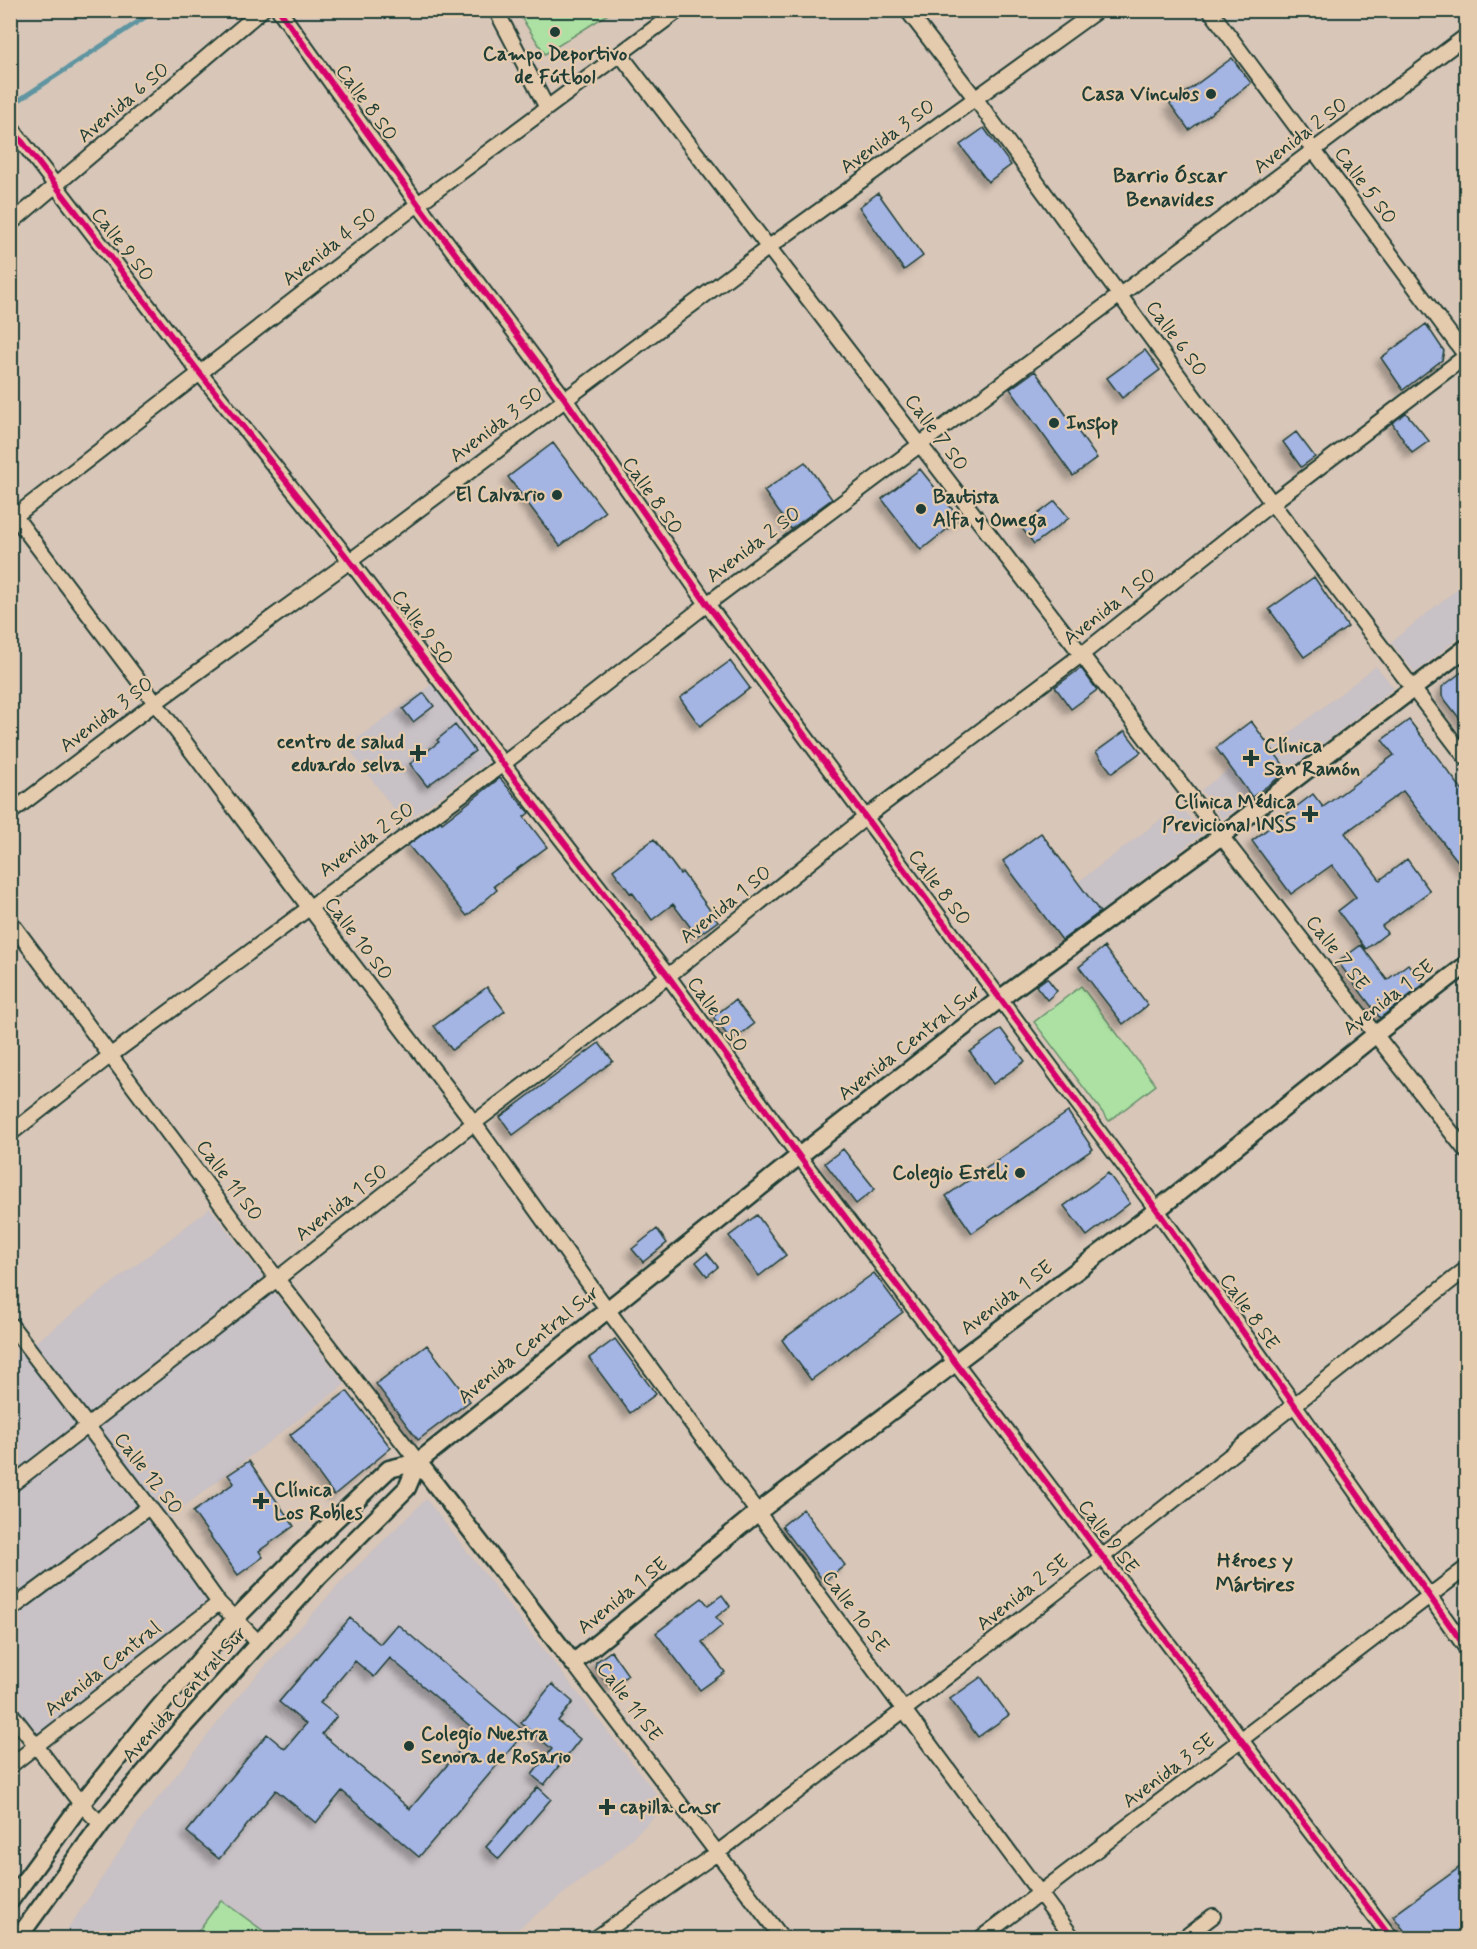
<svg xmlns="http://www.w3.org/2000/svg" width="1477" height="1949" viewBox="0 0 1477 1949" font-family="Mynerve,sans-serif">
	<style>
		.built { fill: #c8c1c5 }
		.green { fill: #ade1a3; stroke: #668f6c; stroke-width: 1.5 }
		.lines { fill: none; stroke-linecap: round; stroke-linejoin: round }
		.stream { stroke: #5e95a1; stroke-width: 5 }
		.building { fill: #a4b4e3; stroke: #1f3d34; stroke-width: 1.5; fill-rule: evenodd; filter: url(#shadow) }
		.minor-casing { stroke: #1f3d34; stroke-width: 18 }
		.tertiary-casing { stroke: #1f3d34; stroke-width: 21 }
		.minor { stroke: #e5cbad; stroke-width: 14 }
		.tertiary { stroke: #e5cbad; stroke-width: 16 }
		.cycleway-casing { stroke: #e5cbad; stroke-width: 10 }
		.cycleway { stroke: #d6006c; stroke-width: 6 }
		.poi-dot { fill: #1f3d34; stroke: #e5cbad; stroke-width: 2 }
		.labels { text-anchor: middle; dominant-baseline: central; stroke-width: 4.5; stroke-linejoin: round; paint-order: stroke }
		.poi-label { font-size: 20px; font-weight: bold; fill: #1f3d34; stroke: #e5cbad; text-anchor: start }
		.street-label { font-size: 20px; fill: #1f3d34; stroke: #e5cbad }
		.neighbourhood-label { font-size: 21px; font-weight: bold; fill: #1f3d34; stroke: #e5cbad }
	</style>
	<defs>
		<filter id="shadow"><feDropShadow dx="-5.5" dy="5.5" stdDeviation="3" flood-color="#0004"/></filter>
	</defs>
	<rect width="100%" height="100%" fill="#d8c6b8"/>
	<filter id="ink" filterUnits="userSpaceOnUse"><feTurbulence type="fractalNoise" baseFrequency=".0167" numOctaves="2"/><feDisplacementMap in="SourceGraphic" scale="12" xChannelSelector="R" yChannelSelector="G"/><feConvolveMatrix kernelMatrix="1 2 1 2 8 2 1 2 1" color-interpolation-filters="sRGB"/></filter>
	<g filter="url(#ink)">
		<path class="built" d="M 1466,582 L 1466,632 L 1415,673 L 1391,642 Z
			M 1376,666 L 1394,688 L 1288,771 L 1270,748 Z
			M 432,684 L 489,761 L 404,823 L 347,746 Z
			M 1231,768 L 1252,797 L 1222,819 L 1201,790 Z
			M 1180,805 L 1202,834 L 1100,912 L 1078,882 Z
			M 210,1208 L 345,1384 L 168,1519 L 221,1594 L 38,1735 L 11,1700 L 11,1361 Z
			M 426,1499 L 666,1806 L 614,1855 L 506,1938 L 62,1938 L 139,1822 L 246,1687 L 344,1579 Z"/>
		<path class="green" d="M 517,11 L 613,11 L 545,54 Z
			M 1081,986 L 1156,1085 L 1109,1121 L 1034,1022 Z
			M 221,1900 L 273,1938 L 193,1938 Z"/>
		<g class="lines">
			<path class="stream" d="M 10,106 L 156,10"/>
		</g>
		<path class="building" d="M 1232,58 L 1251,83 L 1189,130 L 1170,104 Z
			M 984,128 L 1011,165 L 988,182 L 960,145 Z
			M 878,193 L 923,256 L 904,270 L 859,207 Z
			M 1426,324 L 1444,351 L 1442,360 L 1403,390 L 1381,358 Z
			M 1145,350 L 1160,370 L 1122,398 L 1107,378 Z
			M 1035,371 L 1097,458 L 1073,476 L 1010,389 Z
			M 1406,413 L 1429,441 L 1412,453 L 1392,423 Z
			M 1296,432 L 1315,457 L 1301,467 L 1283,442 Z
			M 553,443 L 605,512 L 560,546 L 508,477 Z
			M 805,462 L 832,499 L 791,529 L 764,491 Z
			M 920,469 L 960,519 L 921,550 L 882,499 Z
			M 1055,501 L 1069,518 L 1034,544 L 1021,527 Z
			M 1314,577 L 1348,627 L 1304,657 L 1269,609 Z
			M 730,661 L 750,688 L 700,726 L 680,698 Z
			M 1081,668 L 1097,690 L 1071,709 L 1055,687 Z
			M 1467,668 L 1467,728 L 1442,696 L 1442,687 Z
			M 424,693 L 434,706 L 413,722 L 403,709 Z
			M 1409,720 L 1467,796 L 1467,873 L 1403,791 L 1345,833 L 1380,880 L 1407,859 L 1430,891 L 1382,926 L 1387,933 L 1366,949 L 1338,911 L 1356,897 L 1332,865 L 1291,894 L 1252,841 L 1313,794 L 1323,807 L 1394,755 L 1382,740 Z
			M 1251,721 L 1288,771 L 1252,797 L 1216,748 Z
			M 455,725 L 475,751 L 427,786 L 410,764 L 439,742 L 437,740 Z
			M 1125,731 L 1141,752 L 1112,773 L 1096,752 Z
			M 500,778 L 529,813 L 524,817 L 547,847 L 494,886 L 497,890 L 467,916 L 408,845 L 441,821 L 442,823 Z
			M 1041,833 L 1100,912 L 1062,940 L 1003,861 Z
			M 654,839 L 680,874 L 682,872 L 718,921 L 697,936 L 673,904 L 652,920 L 632,892 L 630,893 L 613,870 Z
			M 1361,945 L 1387,980 L 1408,964 L 1424,984 L 1380,1018 L 1338,962 Z
			M 1104,947 L 1148,1005 L 1123,1024 L 1079,967 Z
			M 1047,978 L 1057,991 L 1047,1000 L 1036,986 Z
			M 487,987 L 505,1011 L 452,1050 L 434,1026 Z
			M 735,1000 L 754,1024 L 732,1041 L 713,1017 Z
			M 1001,1029 L 1025,1061 L 993,1084 L 970,1052 Z
			M 599,1043 L 613,1061 L 513,1135 L 500,1117 Z
			M 1068,1112 L 1093,1149 L 972,1233 L 946,1196 Z
			M 843,1149 L 875,1189 L 856,1204 L 825,1163 Z
			M 1108,1173 L 1130,1203 L 1087,1236 L 1064,1206 Z
			M 757,1215 L 786,1255 L 759,1276 L 729,1236 Z
			M 657,1229 L 667,1243 L 643,1262 L 632,1249 Z
			M 707,1253 L 718,1267 L 707,1276 L 696,1262 Z
			M 874,1273 L 903,1312 L 811,1380 L 782,1340 Z
			M 615,1339 L 656,1394 L 630,1413 L 589,1358 Z
			M 427,1345 L 470,1401 L 418,1440 L 376,1384 Z
			M 347,1391 L 391,1448 L 334,1495 L 290,1435 Z
			M 249,1461 L 294,1526 L 259,1551 L 263,1557 L 238,1575 L 193,1512 L 234,1483 L 228,1475 Z
			M 803,1509 L 845,1565 L 824,1582 L 782,1526 Z
			M 722,1595 L 730,1606 L 716,1617 L 723,1625 L 702,1642 L 725,1672 L 700,1690 L 656,1633 L 702,1598 L 708,1605 Z
			M 350,1618 L 380,1644 L 397,1624 L 525,1732 L 419,1857 L 342,1791 L 316,1823 L 276,1790 L 219,1859 L 187,1832 L 267,1734 L 285,1749 L 306,1724 L 279,1702 ZM 390,1658 L 476,1731 L 410,1809 L 322,1734 L 337,1716 L 320,1703 L 355,1661 L 374,1677 Z
			M 611,1651 L 628,1675 L 610,1688 L 595,1668 L 596,1662 Z
			M 981,1677 L 1009,1715 L 978,1737 L 950,1699 Z
			M 552,1684 L 573,1702 L 558,1721 L 580,1739 L 544,1785 L 532,1775 L 552,1749 L 521,1723 Z
			M 538,1787 L 551,1799 L 499,1859 L 486,1847 Z
			M 1467,1862 L 1467,1938 L 1410,1938 L 1393,1916 Z"/>
		<g class="lines">
			<defs>
				<path id="minor" d="M 279,10 L 418,204 L 565,399 L 707,604 L 1157,1210 L 1466,1648
					M 496,10 L 547,108
					M 907,10 L 975,98 L 1272,503 L 1466,758
					M 1210,10 L 1466,356
					M 620,54 L 1221,836 L 1466,1151
					M 10,126 L 199,372 L 350,561 L 503,764 L 668,976 L 799,1156 L 1391,1938
					M 10,224 L 262,10
					M 10,510 L 309,907 L 474,1123 L 607,1309 L 1073,1938
					M 10,520 L 418,204 L 679,10
					M 10,813 L 155,703 L 350,561 L 769,247 L 1098,10
					M 10,921 L 277,1279 L 418,1462
					M 10,1134 L 111,1055 L 503,764 L 707,604 L 1466,36
					M 10,1324 L 163,1525 L 219,1603 L 259,1643
					M 10,1486 L 277,1279 L 474,1123 L 668,976 L 866,817 L 1081,655 L 1272,503 L 1466,356
					M 10,1610 L 149,1507
					M 573,1663 L 782,1938
					M 10,1712 L 81,1804 L 101,1824
					M 10,1766 L 219,1603
					M 596,1938 L 717,1853 L 904,1710 L 1102,1557 L 1466,1269
					M 981,1938 L 1466,1568
					M 1184,1938 L 1213,1916"/>
				<path id="tertiary" d="M 418,1462 L 573,1663 L 758,1512 L 1157,1210 L 1376,1034 L 1466,965
					M 10,1901 L 81,1804 L 156,1711 L 235,1619 L 299,1554 L 389,1469 L 418,1462 L 799,1156 L 1001,998 L 1221,836 L 1466,648
					M 18,1938 L 101,1824 L 182,1728 L 320,1575 L 407,1488 L 418,1462"/>
			</defs>
			<use href="#minor" class="minor-casing"/>
			<use href="#tertiary" class="tertiary-casing"/>
			<use href="#minor" class="minor"/>
			<use href="#tertiary" class="tertiary"/>
			<defs>
				<path id="cycleway" d="M 279,10 L 418,204 L 565,399 L 707,604 L 1157,1210 L 1466,1648
					M 10,126 L 199,372 L 350,561 L 503,764 L 668,976 L 799,1156 L 1391,1938"/>
			</defs>
			<use href="#cycleway" class="cycleway-casing"/>
			<use href="#cycleway" class="cycleway"/>
		</g>
	</g>
	<g class="poi-dot">
		<circle cx="555" cy="32" r="6"/>
		<circle cx="1211" cy="94" r="6"/>
		<circle cx="1054" cy="423" r="6"/>
		<circle cx="557" cy="495" r="6"/>
		<circle cx="921" cy="509" r="6"/>
		<path d="M415 744h6v6h6v6h-6v6h-6v-6h-6v-6h6z"/>
		<path d="M1248 749h6v6h6v6h-6v6h-6v-6h-6v-6h6z"/>
		<path d="M1307 805h6v6h6v6h-6v6h-6v-6h-6v-6h6z"/>
		<circle cx="1020" cy="1173" r="6"/>
		<path d="M258 1492h6v6h6v6h-6v6h-6v-6h-6v-6h6z"/>
		<circle cx="409" cy="1746" r="6"/>
		<path d="M604 1798h6v6h6v6h-6v6h-6v-6h-6v-6h6z"/>
	</g>
	<g class="labels">
		<g class="poi-label">
			<text x="555" y="54" text-anchor="middle">Campo Deportivo<tspan x="555" dy="23">de Fútbol</tspan></text>
			<text x="1199" y="94" text-anchor="end">Casa Vinculos</text>
			<text x="1066" y="423">Insfop</text>
			<text x="545" y="495" text-anchor="end">El Calvario</text>
			<text x="933" y="497">Bautista<tspan x="933" dy="23">Alfa y Omega</tspan></text>
			<text x="404" y="742" text-anchor="end">centro de salud<tspan x="404" dy="23">eduardo selva</tspan></text>
			<text x="1264" y="746">Clínica<tspan x="1264" dy="23">San Ramón</tspan></text>
			<text x="1296" y="802" text-anchor="end">Clínica Médica<tspan x="1296" dy="23">Previcional INSS</tspan></text>
			<text x="1008" y="1173" text-anchor="end">Colegio Esteli</text>
			<text x="274" y="1490">Clínica<tspan x="274" dy="23">Los Robles</tspan></text>
			<text x="421" y="1734">Colegio Nuestra<tspan x="421" dy="23">Senora de Rosario</tspan></text>
			<text x="620" y="1807">capilla cnsr</text>
		</g>
		<g class="street-label">
			<text transform="translate(124 103) rotate(-40)">Avenida 6 SO</text>
			<text transform="translate(366 103) rotate(54)">Calle 8 SO</text>
			<text transform="translate(1301 136) rotate(-37)">Avenida 2 SO</text>
			<text transform="translate(888 137) rotate(-36)">Avenida 3 SO</text>
			<text transform="translate(1365 186) rotate(54)">Calle 5 SO</text>
			<text transform="translate(122 245) rotate(52)">Calle 9 SO</text>
			<text transform="translate(330 247) rotate(-38)">Avenida 4 SO</text>
			<text transform="translate(1176 339) rotate(54)">Calle 6 SO</text>
			<text transform="translate(497 425) rotate(-37)">Avenida 3 SO</text>
			<text transform="translate(936 433) rotate(53)">Calle 7 SO</text>
			<text transform="translate(652 496) rotate(55)">Calle 8 SO</text>
			<text transform="translate(754 545) rotate(-37)">Avenida 2 SO</text>
			<text transform="translate(1110 607) rotate(-38)">Avenida 1 SO</text>
			<text transform="translate(422 628) rotate(53)">Calle 9 SO</text>
			<text transform="translate(107 715) rotate(-37)">Avenida 3 SO</text>
			<text transform="translate(367 840) rotate(-36)">Avenida 2 SO</text>
			<text transform="translate(939 888) rotate(53)">Calle 8 SO</text>
			<text transform="translate(726 905) rotate(-39)">Avenida 1 SO</text>
			<text transform="translate(358 939) rotate(53)">Calle 10 SO</text>
			<text transform="translate(1337 953) rotate(52)">Calle 7 SE</text>
			<text transform="translate(1389 998) rotate(-38)">Avenida 1 SE</text>
			<text transform="translate(717 1015) rotate(54)">Calle 9 SO</text>
			<text transform="translate(910 1043) rotate(-38)">Avenida Central Sur</text>
			<text transform="translate(229 1181) rotate(53)">Calle 11 SO</text>
			<text transform="translate(342 1203) rotate(-38)">Avenida 1 SO</text>
			<text transform="translate(1007 1298) rotate(-37)">Avenida 1 SE</text>
			<text transform="translate(1249 1312) rotate(55)">Calle 8 SE</text>
			<text transform="translate(529 1345) rotate(-39)">Avenida Central Sur</text>
			<text transform="translate(148 1474) rotate(52)">Calle 12 SO</text>
			<text transform="translate(1108 1537) rotate(53)">Calle 9 SE</text>
			<text transform="translate(1023 1593) rotate(-38)">Avenida 2 SE</text>
			<text transform="translate(623 1596) rotate(-39)">Avenida 1 SE</text>
			<text transform="translate(855 1612) rotate(53)">Calle 10 SE</text>
			<text transform="translate(103 1669) rotate(-38)">Avenida Central</text>
			<text transform="translate(185 1695) rotate(-48)">Avenida Central Sur</text>
			<text transform="translate(629 1702) rotate(53)">Calle 11 SE</text>
			<text transform="translate(1169 1771) rotate(-37)">Avenida 3 SE</text>
		</g>
		<g class="neighbourhood-label">
			<text x="1170" y="176">Barrio Óscar<tspan x="1170" dy="24">Benavides</tspan></text>
			<text x="1255" y="1561">Héroes y<tspan x="1255" dy="24">Mártires</tspan></text>
		</g>
	</g>
	<rect width="1477" height="1949" fill="none" stroke="#e5cbad" stroke-width="36"/>
	<rect x="18" y="18" width="1441" height="1913" fill="none" stroke="#1f3d34" stroke-width="2" filter="url(#ink)"/>
</svg>
